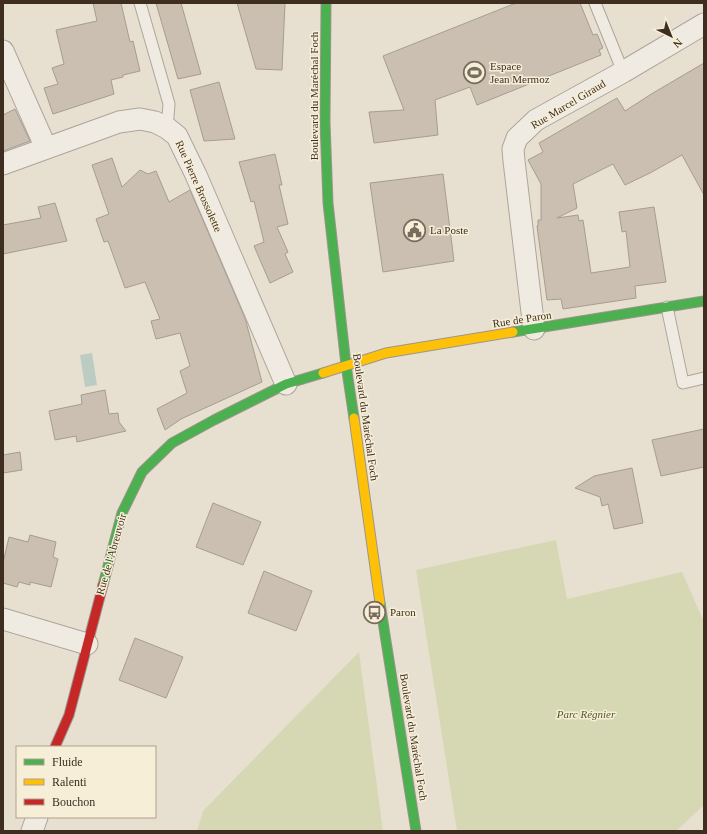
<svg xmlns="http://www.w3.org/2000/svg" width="707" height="834" viewBox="0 0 707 834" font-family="'Times New Roman',serif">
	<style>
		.green { fill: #d6d7b3 }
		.water { fill: #bcccc2 }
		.building { fill: #cbbfb2; stroke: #a89c90 }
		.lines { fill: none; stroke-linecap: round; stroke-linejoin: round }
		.lane-casing { stroke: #ada599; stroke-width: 13 }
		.street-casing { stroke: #ada599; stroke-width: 23 }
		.fast-casing { stroke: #9c958a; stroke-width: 11 }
		.slow-casing { stroke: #9c958a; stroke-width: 11 }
		.jam-casing { stroke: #9c958a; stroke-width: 11 }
		.lane { stroke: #efebe3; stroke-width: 11 }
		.street { stroke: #efebe3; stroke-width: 21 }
		.fast { stroke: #4caf50; stroke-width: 9 }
		.slow { stroke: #ffc107; stroke-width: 9 }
		.jam { stroke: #c62828; stroke-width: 9 }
		.labels { text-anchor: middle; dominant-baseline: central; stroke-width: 3; stroke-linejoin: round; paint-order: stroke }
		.poi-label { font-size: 11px; fill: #3d2e20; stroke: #f7eed8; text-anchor: start }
		.street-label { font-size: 11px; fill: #3d2e20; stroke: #f7eed8 }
		.park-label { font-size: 11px; font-style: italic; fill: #4d5a26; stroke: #f7eed8 }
	</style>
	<rect width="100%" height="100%" fill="#e7e0d1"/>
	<path class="green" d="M 556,540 L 567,599 L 682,572 L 704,622 L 704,805 L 676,831 L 457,831 L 416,570 Z
		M 359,652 L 383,831 L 197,831 L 203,811 Z"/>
	<path class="water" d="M 92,353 L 97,385 L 85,387 L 80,355 Z"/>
	<path class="building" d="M 93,3 L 121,3 L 130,42 L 133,41 L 140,71 L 123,75 L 123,77 L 111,80 L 114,94 L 53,114 L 44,88 L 58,84 L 52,68 L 64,64 L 56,30 L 97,21 Z
		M 156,3 L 181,3 L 201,74 L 178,79 Z
		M 237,3 L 285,3 L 282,70 L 256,69 Z
		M 516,3 L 580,3 L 593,35 L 597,34 L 603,48 L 599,50 L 601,55 L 477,105 L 470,87 L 435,100 L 438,135 L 374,143 L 369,112 L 404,110 L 383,56 Z
		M 704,63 L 704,195 L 682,155 L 650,173 L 625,185 L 613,164 L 573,184 L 577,208 L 557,218 L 578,215 L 579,221 L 583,220 L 591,273 L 630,267 L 626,231 L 622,232 L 619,212 L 654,207 L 666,282 L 635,286 L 636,298 L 563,309 L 561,299 L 547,300 L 537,226 L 538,226 L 538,220 L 541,220 L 541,184 L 528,160 L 543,152 L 539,143 L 617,98 L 625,111 L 653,93 Z
		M 219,82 L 235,139 L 204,141 L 190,90 Z
		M 15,109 L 30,141 L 3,151 L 3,115 Z
		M 275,154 L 282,185 L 279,185 L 288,224 L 277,227 L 288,252 L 285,254 L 293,272 L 270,283 L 254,246 L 264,242 L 254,201 L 251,202 L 239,162 Z
		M 112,158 L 122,187 L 140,170 L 148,174 L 156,171 L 169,202 L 190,190 L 245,318 L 262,382 L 181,419 L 165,430 L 157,409 L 187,393 L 180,371 L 190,366 L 180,333 L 156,339 L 151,321 L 160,319 L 145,282 L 125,288 L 108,241 L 104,242 L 96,219 L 109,214 L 92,165 Z
		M 443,174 L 454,261 L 383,272 L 370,183 Z
		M 55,203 L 67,241 L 3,254 L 3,225 L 41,218 L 38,207 Z
		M 105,390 L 109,414 L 118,413 L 119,422 L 126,431 L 77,442 L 76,436 L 55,440 L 49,411 L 82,404 L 81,395 Z
		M 704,429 L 704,467 L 661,476 L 652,440 Z
		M 20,452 L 22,470 L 3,473 L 3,455 Z
		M 632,468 L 643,523 L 614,529 L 608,504 L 602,506 L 600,497 L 575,488 L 594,476 Z
		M 213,503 L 261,522 L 243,565 L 196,547 Z
		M 30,535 L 56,542 L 53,557 L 58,559 L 51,587 L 30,582 L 30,585 L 19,582 L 17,587 L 3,583 L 3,563 L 9,537 L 28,542 Z
		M 264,571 L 312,591 L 296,631 L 248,613 Z
		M 135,638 L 183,657 L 166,698 L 119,680 Z"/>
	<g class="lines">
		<defs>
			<path id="lane" d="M 140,3 L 169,104 L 167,128
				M 595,3 L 623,72
				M 667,307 L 683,383 L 704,378"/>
			<path id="street" d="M 3,51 L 46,148
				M 3,164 L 119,122 L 140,119 L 155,122 L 167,128 L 177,136 L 196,175 L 286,384
				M 534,329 L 514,161 L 513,149 L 517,138 L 536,120 L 623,72 L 704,24
				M 3,619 L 87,644
				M 32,831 L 37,817"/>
			<path id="fast" d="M 326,3 L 325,122 L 328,203 L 346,365 L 354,418
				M 513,332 L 704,301
				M 103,585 L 122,513 L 142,472 L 172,443 L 214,420 L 286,384 L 323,373
				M 380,603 L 416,831"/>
			<path id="slow" d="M 323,373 L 386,353 L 513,332
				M 354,418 L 380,603"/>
			<path id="jam" d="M 55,747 L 69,715 L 103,585"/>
		</defs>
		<use href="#lane" class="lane-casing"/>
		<use href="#street" class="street-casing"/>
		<use href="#fast" class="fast-casing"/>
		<use href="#slow" class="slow-casing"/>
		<use href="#jam" class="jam-casing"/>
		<use href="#lane" class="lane"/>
		<use href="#street" class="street"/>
		<use href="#fast" class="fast"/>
		<use href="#slow" class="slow"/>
		<use href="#jam" class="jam"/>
	</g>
	<defs>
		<symbol id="stadium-ring" viewBox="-11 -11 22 22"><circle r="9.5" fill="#f7eed8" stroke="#786c5e" stroke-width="1.5"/><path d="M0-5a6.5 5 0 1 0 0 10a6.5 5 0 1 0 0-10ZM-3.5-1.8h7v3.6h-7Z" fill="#786c5e"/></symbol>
		<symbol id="civic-ring" viewBox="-11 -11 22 22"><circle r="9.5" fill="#f7eed8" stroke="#786c5e" stroke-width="1.5"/><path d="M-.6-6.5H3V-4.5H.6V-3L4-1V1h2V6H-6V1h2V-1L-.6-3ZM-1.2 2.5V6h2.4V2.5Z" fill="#786c5e"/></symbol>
		<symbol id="bus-ring" viewBox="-11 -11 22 22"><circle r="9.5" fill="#f7eed8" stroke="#786c5e" stroke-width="1.5"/><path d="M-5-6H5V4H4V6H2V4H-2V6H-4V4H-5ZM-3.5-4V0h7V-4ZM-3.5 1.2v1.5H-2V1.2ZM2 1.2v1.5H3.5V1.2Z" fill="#786c5e"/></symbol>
	</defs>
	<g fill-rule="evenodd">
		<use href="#stadium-ring" x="462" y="60" width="25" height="25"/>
		<use href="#civic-ring" x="402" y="218" width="25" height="25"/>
		<use href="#bus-ring" x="362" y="600" width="25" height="25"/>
	</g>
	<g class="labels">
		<g class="poi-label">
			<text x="490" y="66">Espace<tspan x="490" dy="13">Jean Mermoz</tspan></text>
			<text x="430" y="230">La Poste</text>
			<text x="390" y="612">Paron</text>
		</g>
		<g class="street-label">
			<text transform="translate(314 96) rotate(-90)">Boulevard du Maréchal Foch</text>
			<text transform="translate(568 104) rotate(-31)">Rue Marcel Giraud</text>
			<text transform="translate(199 186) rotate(66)">Rue Pierre Brossolette</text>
			<text transform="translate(522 319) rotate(-9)">Rue de Paron</text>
			<text transform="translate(366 417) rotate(82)">Boulevard du Maréchal Foch</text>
			<text transform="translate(111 554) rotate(-74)">Rue de l'Abreuvoir</text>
			<text transform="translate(414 737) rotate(81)">Boulevard du Maréchal Foch</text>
		</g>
		<g class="park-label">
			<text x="586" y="714">Parc Régnier</text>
		</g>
	</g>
	<rect width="707" height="834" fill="none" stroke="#3d2e20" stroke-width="8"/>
	<rect x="16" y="746" width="140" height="72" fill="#f7eed8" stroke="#ada18e"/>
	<rect x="24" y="759" width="20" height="6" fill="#4caf50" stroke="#ada18e"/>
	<text x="52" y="766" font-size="12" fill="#3d2e20">Fluide</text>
	<rect x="24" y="779" width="20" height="6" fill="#ffc107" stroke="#ada18e"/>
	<text x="52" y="786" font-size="12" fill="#3d2e20">Ralenti</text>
	<rect x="24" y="799" width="20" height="6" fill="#c62828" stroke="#ada18e"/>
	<text x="52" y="806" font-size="12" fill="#3d2e20">Bouchon</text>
	<g transform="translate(671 36) rotate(137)" stroke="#f7eed8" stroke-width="3" paint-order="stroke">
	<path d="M0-3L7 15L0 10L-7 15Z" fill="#3d2e20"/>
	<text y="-6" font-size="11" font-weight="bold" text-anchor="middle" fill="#3d2e20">N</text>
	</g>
</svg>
